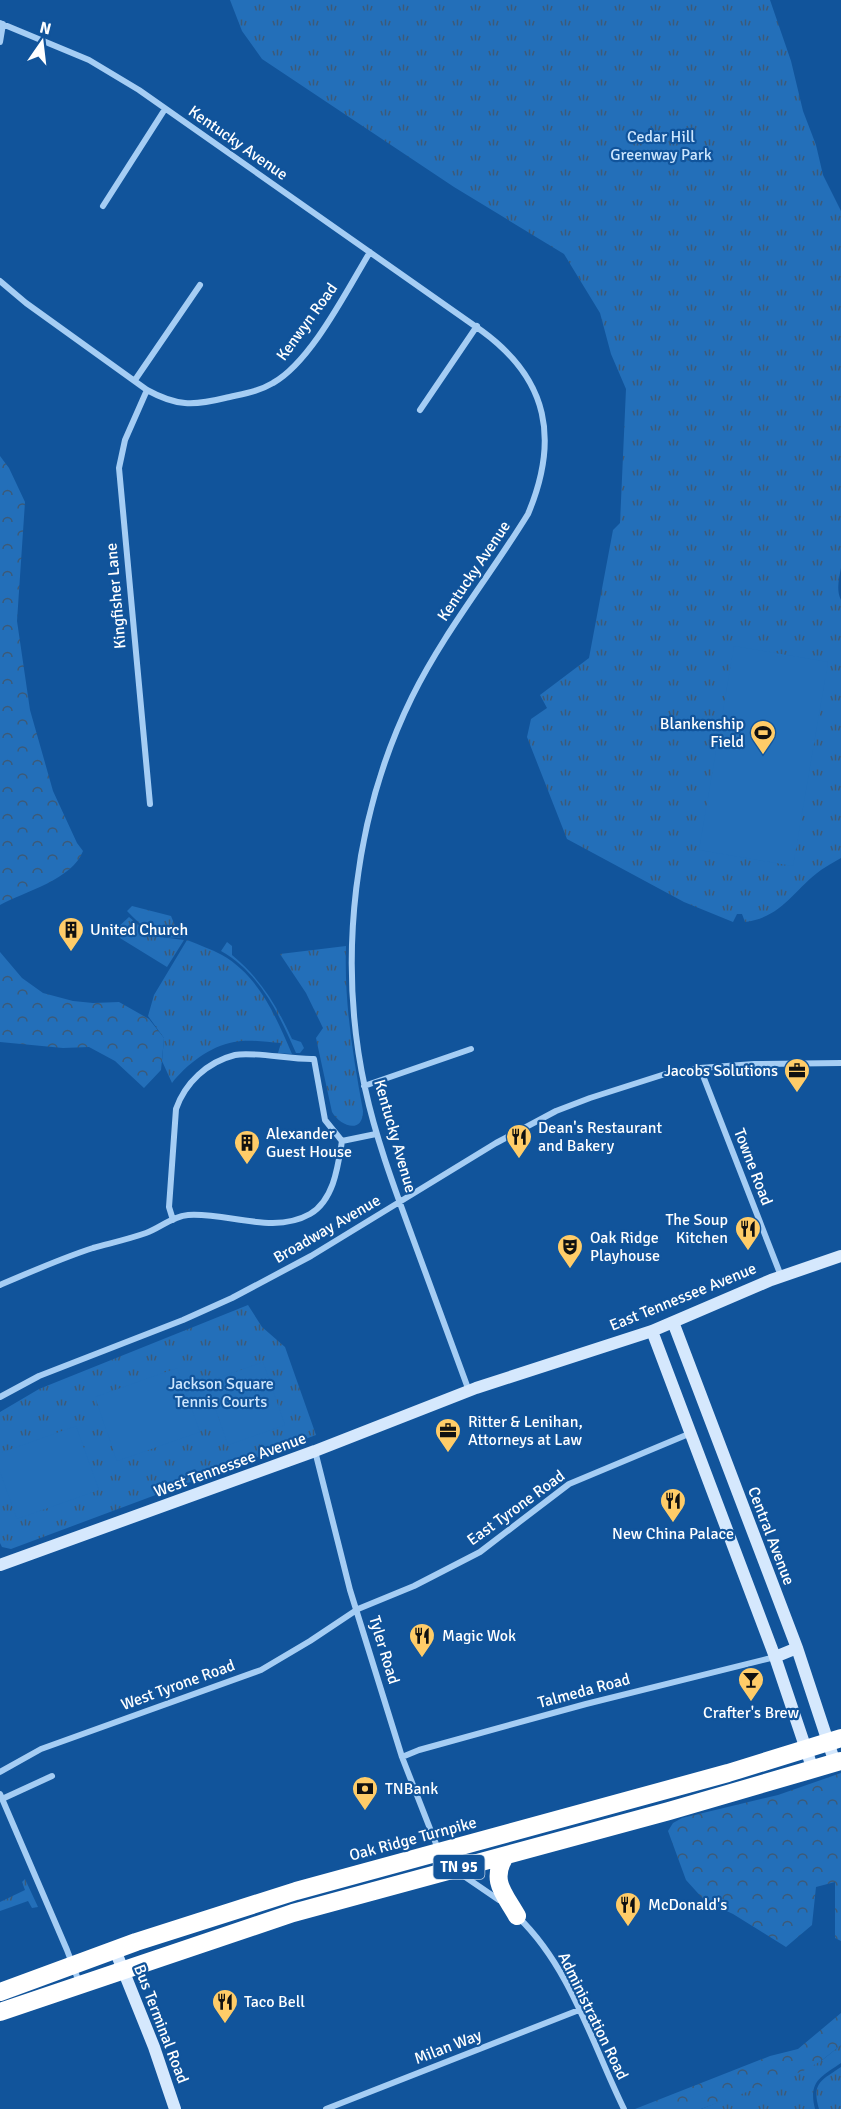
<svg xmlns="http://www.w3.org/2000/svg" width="841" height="2109" viewBox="0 0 841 2109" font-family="Signika,sans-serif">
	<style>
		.grass { fill: url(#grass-tufts) }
		.forest { fill: url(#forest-crowns) }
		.garden { fill: #236fb9 }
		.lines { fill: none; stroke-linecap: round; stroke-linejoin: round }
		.street { stroke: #a5cdf4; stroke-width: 6 }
		.secondary { stroke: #d5e8fd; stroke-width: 12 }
		.highway { stroke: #fff; stroke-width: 18 }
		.labels { text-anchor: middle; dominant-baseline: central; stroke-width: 4.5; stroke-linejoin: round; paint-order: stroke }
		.shield { fill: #11549b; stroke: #b8cce1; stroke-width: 1.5 }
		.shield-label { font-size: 15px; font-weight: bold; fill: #fff }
		.park-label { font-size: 16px; fill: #cde6fe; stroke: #11549b }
		.street-label { font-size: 16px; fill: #fff; stroke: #11549b }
		.poi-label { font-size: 16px; fill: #fff; stroke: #11549b; text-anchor: start }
	</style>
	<defs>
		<pattern id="grass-tufts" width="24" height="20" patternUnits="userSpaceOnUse" patternTransform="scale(1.5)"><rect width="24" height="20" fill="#236fb9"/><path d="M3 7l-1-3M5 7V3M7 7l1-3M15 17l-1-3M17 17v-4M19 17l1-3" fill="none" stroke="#3c5a78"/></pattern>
		<pattern id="forest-crowns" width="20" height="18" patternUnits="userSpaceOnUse" patternTransform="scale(1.5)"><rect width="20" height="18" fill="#236fb9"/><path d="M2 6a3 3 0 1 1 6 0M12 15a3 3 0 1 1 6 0" fill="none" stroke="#3c5a78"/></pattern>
	</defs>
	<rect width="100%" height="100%" fill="#11549b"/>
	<path class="grass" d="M 230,0 L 770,0 L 791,61 L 803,111 L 816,145 L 823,175 L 841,211 L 841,568 C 839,578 836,591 841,600 L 841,858 C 834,862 827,866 821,870 C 793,890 783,917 745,922 L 742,914 L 737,914 L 733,922 L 684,902 L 567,839 L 527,737 L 531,719 L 547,708 L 540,695 L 589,658 L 613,530 L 620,523 L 626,389 L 611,354 L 600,313 L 564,254 L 454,187 L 262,59 L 242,31 Z
		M 132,906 L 171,916 L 178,933 L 184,929 L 188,933 L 185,937 C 156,940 147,931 127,911 Z
		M 129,917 L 152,936 L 184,940 L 167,967 L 115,935 L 114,931 Z
		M 187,940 C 199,945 211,949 222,955 C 259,976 276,1017 292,1054 L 278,1053 L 281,1043 C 265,1042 249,1039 234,1042 C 210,1046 186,1065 172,1083 L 162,1061 L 164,1038 L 148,1016 L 154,995 Z
		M 227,942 L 232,946 L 232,955 C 260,978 277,1006 292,1039 L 301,1042 L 304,1048 L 300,1053 L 296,1053 C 279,1014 260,973 221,951 Z
		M 346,946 C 344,1003 353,1055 363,1111 C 363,1134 341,1127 332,1112 L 316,1038 L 323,1028 L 306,993 L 280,954 Z
		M 248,1305 L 262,1327 L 285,1347 L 316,1435 L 11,1549 L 2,1547 L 0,1543 L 0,1412 L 39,1389 Z
		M 25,1879 L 38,1907 L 32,1908 L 28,1901 L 0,1911 L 0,1902 L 25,1890 L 22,1882 Z
		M 841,2045 L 841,2063 C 821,2077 808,2081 815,2109 L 701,2109 L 821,2061 Z
		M 841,2067 L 841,2109 L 819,2109 C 811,2083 822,2080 841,2067 Z"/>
	<path class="forest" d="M 0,456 L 9,468 L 25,502 L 17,621 L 30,710 L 53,791 L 77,843 L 83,851 C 73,879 24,892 0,905 Z
		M 0,952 L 22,978 L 43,993 L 73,1001 L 93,1003 L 119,1002 L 149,1019 L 164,1038 L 161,1070 L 144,1088 L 115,1061 L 89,1047 L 63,1048 L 0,1042 Z
		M 841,1773 L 841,1941 L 835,1938 L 835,1882 L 816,1887 L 812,1925 L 786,1947 L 733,1914 L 705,1901 L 686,1880 L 668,1831 L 673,1823 L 682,1818 L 778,1795 Z
		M 841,2013 L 841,2045 L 821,2061 L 803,2071 L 701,2109 L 635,2109 L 770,2056 L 798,2049 Z"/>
	<path class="garden" d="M 734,646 L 828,662 L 793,866 L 699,850 Z
		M 263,1362 L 285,1425 L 228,1445 L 206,1382 Z
		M 177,1368 L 200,1432 L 117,1461 L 95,1397 Z
		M 76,1426 L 99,1490 L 17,1519 L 0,1472 L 0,1453 Z"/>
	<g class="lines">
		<path class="street" d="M 0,23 L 89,60 L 139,90 L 482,331 C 549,380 559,440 528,514 C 490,576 444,632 412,697 C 354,815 337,959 365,1088 C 376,1139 394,1187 412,1236 C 431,1287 450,1339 469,1391
			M 0,42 L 3,24
			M 103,206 L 165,109
			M 0,281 L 26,303 L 147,390 C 176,406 193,406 225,398 C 241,394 258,392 273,383 C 311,362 347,290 370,252
			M 135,380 L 200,285
			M 147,390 L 125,440 L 119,468 L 150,804
			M 420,410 L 477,326
			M 700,1068 L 781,1276
			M 364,1086 L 471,1049
			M 173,1220 L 169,1207 L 176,1109 C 185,1083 207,1062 235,1055 C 253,1051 292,1060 314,1059 L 325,1120 L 342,1141 L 376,1134
			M 0,1285 C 30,1272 62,1258 93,1248 C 111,1243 129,1239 146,1233 C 160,1228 173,1216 188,1215 C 227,1212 273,1235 310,1214 C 334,1200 338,1166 342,1141
			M 0,1397 L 39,1376 L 183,1320 L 232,1298 L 311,1256 L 496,1143 L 556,1111 L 590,1098 L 662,1075 L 700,1068 L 754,1064 L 841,1063
			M 315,1451 L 350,1590 L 402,1757 L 438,1849
			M 402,1757 L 419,1750 L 586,1704 L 775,1657
			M 0,1772 L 41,1749 L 261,1670 L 310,1641 L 358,1609 L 414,1586 L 480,1552 L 569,1484 L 691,1433
			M 0,1794 L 67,1950 L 79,1982
			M 2,1799 L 52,1776
			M 458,1872 L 499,1900
			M 518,1917 C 571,1968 592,2044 624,2109
			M 326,2109 L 579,2010"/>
		<path class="secondary" d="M 673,1322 L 797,1648 L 835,1763
			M 652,1331 L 775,1657 L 813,1770
			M 0,1565 L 315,1451 L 476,1388 L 652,1331 L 771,1280 L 841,1256
			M 775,1657 L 797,1648
			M 115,1950 L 154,2047 L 175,2109"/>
		<path class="highway" d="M 505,1856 C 490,1881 504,1893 517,1916
			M 0,1992 L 136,1942 L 296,1891 L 728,1773 L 841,1738
			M 0,2012 L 293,1913 L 669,1811 L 841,1761"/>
	</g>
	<defs>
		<symbol id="stadium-pin" viewBox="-11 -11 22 30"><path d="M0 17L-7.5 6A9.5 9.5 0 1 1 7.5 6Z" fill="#ffcc68" stroke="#11549b"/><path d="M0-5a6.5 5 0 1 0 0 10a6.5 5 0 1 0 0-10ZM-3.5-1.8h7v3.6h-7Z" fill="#111"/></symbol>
		<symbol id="building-pin" viewBox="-11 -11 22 30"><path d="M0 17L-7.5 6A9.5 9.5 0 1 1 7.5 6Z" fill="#ffcc68" stroke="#11549b"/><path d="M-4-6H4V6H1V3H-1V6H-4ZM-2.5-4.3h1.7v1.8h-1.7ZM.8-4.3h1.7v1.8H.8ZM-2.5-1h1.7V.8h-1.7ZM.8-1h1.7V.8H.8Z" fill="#111"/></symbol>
		<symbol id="office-pin" viewBox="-11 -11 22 30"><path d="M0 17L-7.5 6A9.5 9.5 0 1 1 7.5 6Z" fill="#ffcc68" stroke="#11549b"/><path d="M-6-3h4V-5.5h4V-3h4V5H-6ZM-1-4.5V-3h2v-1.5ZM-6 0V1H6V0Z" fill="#111"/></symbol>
		<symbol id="restaurant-pin" viewBox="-11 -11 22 30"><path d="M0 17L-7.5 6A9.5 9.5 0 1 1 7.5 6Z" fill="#ffcc68" stroke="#11549b"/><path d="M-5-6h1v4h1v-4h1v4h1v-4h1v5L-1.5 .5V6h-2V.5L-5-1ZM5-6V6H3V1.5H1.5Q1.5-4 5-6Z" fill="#111"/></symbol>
		<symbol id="theatre-pin" viewBox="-11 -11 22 30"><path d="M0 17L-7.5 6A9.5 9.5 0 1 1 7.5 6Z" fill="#ffcc68" stroke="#11549b"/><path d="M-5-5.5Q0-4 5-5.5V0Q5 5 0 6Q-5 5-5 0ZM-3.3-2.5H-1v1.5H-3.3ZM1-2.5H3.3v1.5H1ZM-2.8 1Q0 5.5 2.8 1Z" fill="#111"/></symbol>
		<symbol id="bar-pin" viewBox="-11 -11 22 30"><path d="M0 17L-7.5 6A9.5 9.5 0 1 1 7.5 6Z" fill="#ffcc68" stroke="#11549b"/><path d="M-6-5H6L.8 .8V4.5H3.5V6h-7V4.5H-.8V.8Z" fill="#111"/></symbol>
		<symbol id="bank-pin" viewBox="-11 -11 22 30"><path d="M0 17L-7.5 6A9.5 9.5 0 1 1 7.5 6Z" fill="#ffcc68" stroke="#11549b"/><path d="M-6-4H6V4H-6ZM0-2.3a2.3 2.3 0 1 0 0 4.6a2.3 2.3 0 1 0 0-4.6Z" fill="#111"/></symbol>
	</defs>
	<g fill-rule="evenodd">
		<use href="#stadium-pin" x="748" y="718" width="30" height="40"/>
		<use href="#building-pin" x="56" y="915" width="30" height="40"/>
		<use href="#office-pin" x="782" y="1056" width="30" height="40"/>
		<use href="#restaurant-pin" x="504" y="1122" width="30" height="40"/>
		<use href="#building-pin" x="232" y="1128" width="30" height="40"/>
		<use href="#restaurant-pin" x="733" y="1214" width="30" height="40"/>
		<use href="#theatre-pin" x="555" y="1232" width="30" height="40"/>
		<use href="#office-pin" x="433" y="1416" width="30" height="40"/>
		<use href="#restaurant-pin" x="658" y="1486" width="30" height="40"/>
		<use href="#restaurant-pin" x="407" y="1621" width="30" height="40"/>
		<use href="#bar-pin" x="736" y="1665" width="30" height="40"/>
		<use href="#bank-pin" x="350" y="1774" width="30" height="40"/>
		<use href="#restaurant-pin" x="613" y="1890" width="30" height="40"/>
		<use href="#restaurant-pin" x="210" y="1987" width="30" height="40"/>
	</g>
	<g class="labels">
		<rect class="shield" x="433.5" y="1855" width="51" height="24" rx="4.5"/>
		<g class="shield-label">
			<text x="459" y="1867">TN 95</text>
		</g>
		<g class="park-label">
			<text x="661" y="137">Cedar Hill<tspan x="661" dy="18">Greenway Park</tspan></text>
			<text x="221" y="1384">Jackson Square<tspan x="221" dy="18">Tennis Courts</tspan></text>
		</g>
		<g class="street-label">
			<text transform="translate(238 143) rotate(35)">Kentucky Avenue</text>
			<text transform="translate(307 322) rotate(-54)">Kenwyn Road</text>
			<text transform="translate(474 571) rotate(-56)">Kentucky Avenue</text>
			<text transform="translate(116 596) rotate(-95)">Kingfisher Lane</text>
			<text transform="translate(395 1136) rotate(74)">Kentucky Avenue</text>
			<text transform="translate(753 1167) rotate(69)">Towne Road</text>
			<text transform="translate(327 1229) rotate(-30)">Broadway Avenue</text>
			<text transform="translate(683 1297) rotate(-22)">East Tennessee Avenue</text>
			<text transform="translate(230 1465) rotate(-20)">West Tennessee Avenue</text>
			<text transform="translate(516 1508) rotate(-36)">East Tyrone Road</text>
			<text transform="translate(771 1536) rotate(69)">Central Avenue</text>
			<text transform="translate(384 1650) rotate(73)">Tyler Road</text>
			<text transform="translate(178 1685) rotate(-20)">West Tyrone Road</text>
			<text transform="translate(584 1691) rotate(-15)">Talmeda Road</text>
			<text transform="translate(413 1839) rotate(-15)">Oak Ridge Turnpike</text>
			<text transform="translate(593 2016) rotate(64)">Administration Road</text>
			<text transform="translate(161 2024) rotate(69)">Bus Terminal Road</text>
			<text transform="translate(448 2047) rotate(-21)">Milan Way</text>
		</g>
		<g class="poi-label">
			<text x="744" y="724" text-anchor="end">Blankenship<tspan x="744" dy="18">Field</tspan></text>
			<text x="90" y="930">United Church</text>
			<text x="778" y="1071" text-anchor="end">Jacobs Solutions</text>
			<text x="538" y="1128">Dean's Restaurant<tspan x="538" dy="18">and Bakery</tspan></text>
			<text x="266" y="1134">Alexander<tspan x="266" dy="18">Guest House</tspan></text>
			<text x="728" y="1220" text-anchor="end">The Soup<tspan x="728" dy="18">Kitchen</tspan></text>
			<text x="590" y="1238">Oak Ridge<tspan x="590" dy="18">Playhouse</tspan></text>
			<text x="468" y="1422">Ritter &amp; Lenihan,<tspan x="468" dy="18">Attorneys at Law</tspan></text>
			<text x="673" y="1534" text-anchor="middle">New China Palace</text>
			<text x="442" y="1636">Magic Wok</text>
			<text x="751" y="1713" text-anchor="middle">Crafter's Brew</text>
			<text x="385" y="1789">TNBank</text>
			<text x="648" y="1905">McDonald's</text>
			<text x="244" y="2002">Taco Bell</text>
		</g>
	</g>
	<g transform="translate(42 42) rotate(14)" stroke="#11549b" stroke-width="4.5" paint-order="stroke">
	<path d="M0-4.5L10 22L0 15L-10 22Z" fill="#ffffff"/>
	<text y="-9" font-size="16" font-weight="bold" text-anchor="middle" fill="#ffffff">N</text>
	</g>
</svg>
